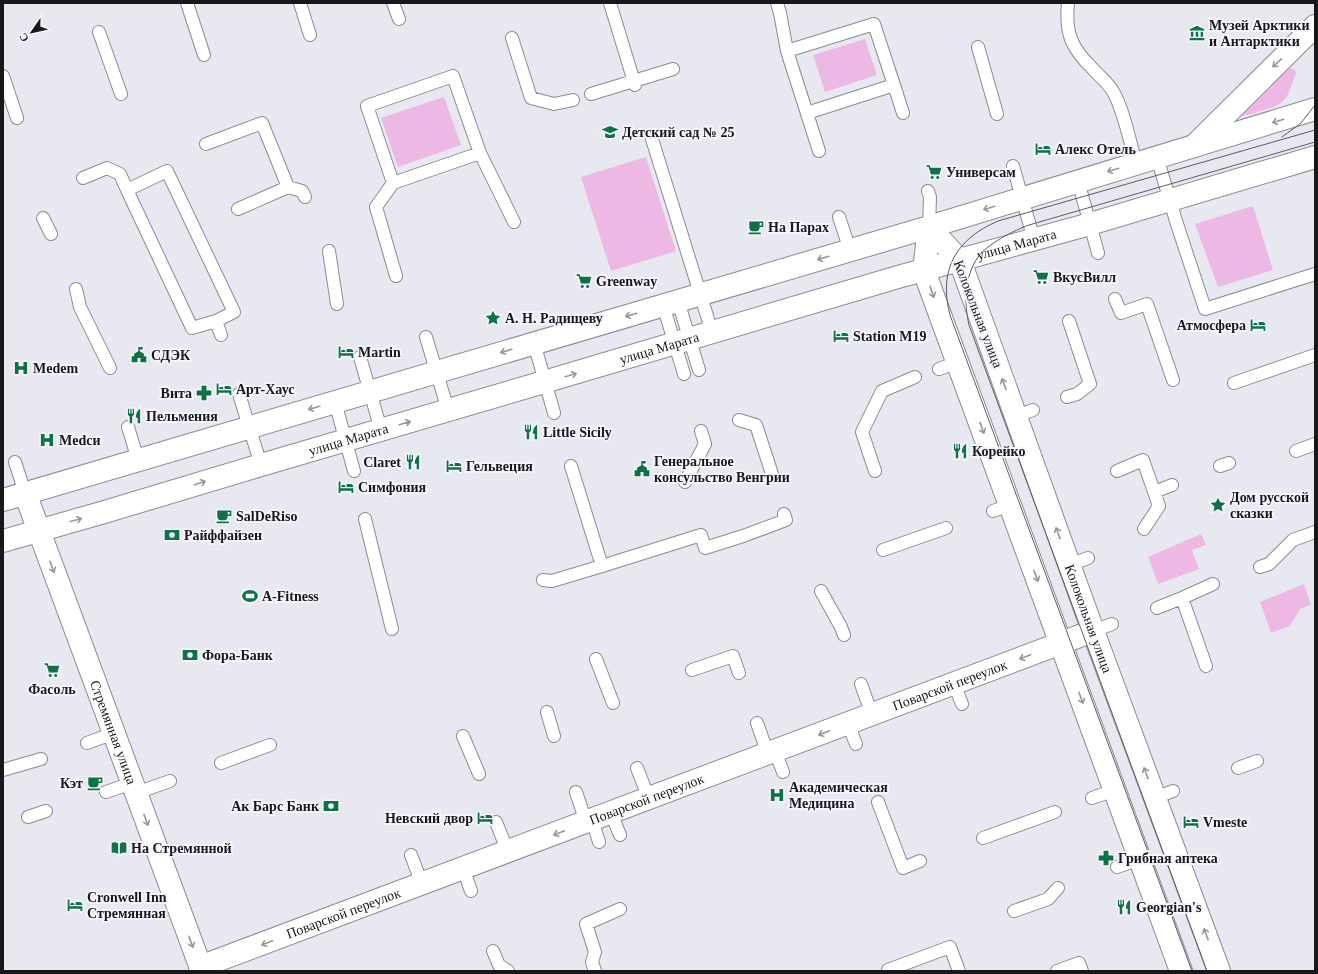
<svg xmlns="http://www.w3.org/2000/svg" width="1318" height="974" viewBox="0 0 1318 974" font-family="Georgia,serif">
	<style>
		.green { fill: #edb9e4 }
		.lines { fill: none; stroke-linecap: round; stroke-linejoin: round }
		.service-casing { stroke: #8b8b93; stroke-width: 14 }
		.minor-casing { stroke: #8b8b93; stroke-width: 24 }
		.tertiary-casing { stroke: #8b8b93; stroke-width: 24 }
		.service { stroke: #fff; stroke-width: 12 }
		.minor { stroke: #fff; stroke-width: 22 }
		.tertiary { stroke: #fff; stroke-width: 22 }
		.tram { stroke: #5d5d62; stroke-width: 1 }
		.oneway { stroke: #979798 }
		.labels { text-anchor: middle; dominant-baseline: central; stroke-width: 4; stroke-linejoin: round; paint-order: stroke }
		.poi-label { font-size: 14px; font-weight: bold; fill: #18181b; stroke: #f5f5fd; text-anchor: start }
		.street-label { font-size: 14px; fill: #18181b; stroke: #f5f5fd }
	</style>
	<rect width="100%" height="100%" fill="#e7e8f0"/>
	<path class="green" d="M 865,39 L 877,75 L 825,92 L 813,55 Z
		M 1290,68 L 1295,70 L 1296,73 C 1287,98 1288,104 1260,111 C 1254,113 1246,116 1239,116 Z
		M 444,97 L 461,145 L 398,167 L 381,118 Z
		M 646,157 L 676,251 L 611,271 L 581,177 Z
		M 1253,206 L 1273,270 L 1218,287 L 1195,224 Z
		M 1201,534 L 1206,545 L 1192,550 L 1199,569 L 1158,584 L 1148,557 Z
		M 1304,584 L 1311,605 L 1300,609 L 1290,626 L 1271,633 L 1260,602 Z"/>
	<g class="lines">
		<defs>
			<path id="service" d="M 187,3 L 204,55
				M 300,3 L 310,35
				M 393,3 L 399,19
				M 610,3 L 635,85
				M 777,3 L 780,13 L 787,51 L 819,151
				M 1068,3 C 1065,33 1071,48 1093,69 C 1099,76 1107,82 1112,90 C 1123,106 1130,143 1136,163
				M 99,32 L 121,94
				M 512,38 L 531,98 L 554,104 L 573,100
				M 978,47 L 997,114
				M 787,51 L 874,24 L 894,85 L 807,113
				M 3,76 L 17,118
				M 894,85 L 903,113
				M 591,94 L 673,69
				M 652,139 L 712,332
				M 206,144 L 262,123 L 288,187 L 302,191 L 305,197
				M 1157,157 L 1176,221 L 1205,309 L 1315,274
				M 1013,166 L 1034,240
				M 83,178 L 107,168 L 120,174 L 127,190
				M 1078,181 L 1098,253
				M 393,183 L 367,106 L 453,76 L 480,153 L 514,222
				M 928,191 L 930,197 L 929,227
				M 238,209 L 288,187
				M 839,217 L 850,250
				M 43,218 L 51,234
				M 329,251 L 337,304
				M 396,276 L 376,207 L 393,183 L 480,153
				M 76,289 L 80,307 L 110,368
				M 1115,299 L 1121,313 L 1147,304 L 1173,380
				M 678,301 L 699,370
				M 663,305 L 684,374
				M 216,321 L 234,312 L 167,171 L 127,190 L 192,328 L 216,321 L 221,335
				M 426,337 L 448,410
				M 534,343 L 554,413
				M 360,357 L 381,430
				M 939,369 L 958,362
				M 1234,383 L 1315,355
				M 239,394 L 261,465
				M 1067,397 L 1077,394 L 1090,384 L 1069,321
				M 335,402 L 354,471
				M 1016,416 L 1033,410
				M 739,420 L 756,425 L 772,474
				M 128,427 L 138,460
				M 1296,451 L 1315,444
				M 15,462 L 25,493
				M 571,466 L 602,566 L 701,535 L 705,548 L 743,536 L 786,520 L 784,514
				M 1220,466 L 1229,463
				M 875,471 L 862,432 L 882,391 L 915,377
				M 1117,471 L 1143,460 L 1159,506 L 1144,529
				M 685,482 L 705,444 L 701,431
				M 1154,492 L 1172,485
				M 993,511 L 1010,505
				M 365,519 L 392,629
				M 883,550 L 946,528
				M 1069,565 L 1088,558
				M 1260,567 L 1269,564 L 1293,540 L 1315,532
				M 543,580 L 552,581 L 602,566
				M 821,591 L 841,627 L 844,635
				M 1182,598 L 1206,666
				M 1157,608 L 1182,598 L 1213,584
				M 1093,631 L 1112,624
				M 596,659 L 613,703
				M 692,670 L 733,656 L 739,673
				M 861,684 L 872,715
				M 954,684 L 962,704
				M 547,712 L 554,736
				M 757,723 L 768,754
				M 848,724 L 856,744
				M 463,736 L 479,774
				M 87,743 L 114,733
				M 775,751 L 783,772
				M 221,763 L 270,745
				M 637,768 L 649,799
				M 1238,768 L 1257,761
				M 3,770 L 41,759
				M 106,792 L 132,783
				M 576,792 L 586,822
				M 136,793 L 170,781
				M 1092,798 L 1115,790
				M 1155,798 L 1173,791
				M 878,802 L 903,868 L 920,861
				M 611,813 L 620,835
				M 28,817 L 46,811
				M 592,820 L 599,842
				M 496,822 L 508,852
				M 983,838 L 1055,812
				M 411,855 L 422,884
				M 1117,867 L 1140,859
				M 463,868 L 471,891
				M 1014,911 L 1048,899 L 1058,888
				M 493,951 L 499,965 L 508,971
				M 595,971 L 592,962 L 595,952 L 586,924 L 620,909
				M 889,971 L 888,970 L 950,947 L 959,971
				M 1057,971 L 1079,963 L 1082,971"/>
			<g id="minor">
				<path d="M 1194,146 L 1315,26"/>
				<path id="s1" d="M 25,493 L 202,971"/>
				<path id="s2" d="M 200,967 L 1093,631"/>
			</g>
			<g id="tertiary">
				<path id="s3" d="M 929,227 L 960,261 L 1093,631 L 1219,971"/>
				<path d="M 929,227 L 924,271 L 1181,971"/>
				<path d="M 3,500 L 929,227 L 1315,109"/>
				<path id="s4" d="M 3,541 L 101,513 L 261,465 L 544,382 L 898,277 L 1090,224 L 1315,157"/>
			</g>
		</defs>
		<use href="#service" class="service-casing"/>
		<use href="#minor" class="minor-casing"/>
		<use href="#tertiary" class="tertiary-casing"/>
		<use href="#service" class="service"/>
		<use href="#minor" class="minor"/>
		<use href="#tertiary" class="tertiary"/>
		<path class="tram" d="M 1282,137 L 1301,123 L 1315,105
			M 1192,971 L 950,315 C 938,270 956,239 998,221 L 1315,130
			M 1207,971 L 969,325 C 964,302 964,278 978,257 C 987,244 1015,230 1029,225 L 1315,142"/>
	</g>
	<defs><path id="oneway-shaft" d="M-6 0H5M1.5-3L5.5 0L1.5 3" fill="none" stroke-width="1.6" stroke-linecap="round" stroke-linejoin="round"/></defs>
	<g class="oneway">
		<use href="#oneway-shaft" transform="translate(1277 63) rotate(136)"/>
		<use href="#oneway-shaft" transform="translate(1278 121) rotate(163)"/>
		<use href="#oneway-shaft" transform="translate(1113 170) rotate(163)"/>
		<use href="#oneway-shaft" transform="translate(989 208) rotate(163)"/>
		<use href="#oneway-shaft" transform="translate(823 258) rotate(164)"/>
		<use href="#oneway-shaft" transform="translate(932 292) rotate(70)"/>
		<use href="#oneway-shaft" transform="translate(631 315) rotate(164)"/>
		<use href="#oneway-shaft" transform="translate(506 351) rotate(164)"/>
		<use href="#oneway-shaft" transform="translate(571 375) rotate(-17)"/>
		<use href="#oneway-shaft" transform="translate(1004 384) rotate(-110)"/>
		<use href="#oneway-shaft" transform="translate(314 408) rotate(164)"/>
		<use href="#oneway-shaft" transform="translate(405 423) rotate(-16)"/>
		<use href="#oneway-shaft" transform="translate(982 428) rotate(70)"/>
		<use href="#oneway-shaft" transform="translate(200 483) rotate(-17)"/>
		<use href="#oneway-shaft" transform="translate(76 520) rotate(-15)"/>
		<use href="#oneway-shaft" transform="translate(1058 533) rotate(-110)"/>
		<use href="#oneway-shaft" transform="translate(52 567) rotate(70)"/>
		<use href="#oneway-shaft" transform="translate(1036 576) rotate(70)"/>
		<use href="#oneway-shaft" transform="translate(1025 657) rotate(159)"/>
		<use href="#oneway-shaft" transform="translate(1081 698) rotate(70)"/>
		<use href="#oneway-shaft" transform="translate(824 733) rotate(159)"/>
		<use href="#oneway-shaft" transform="translate(1146 773) rotate(-110)"/>
		<use href="#oneway-shaft" transform="translate(146 820) rotate(70)"/>
		<use href="#oneway-shaft" transform="translate(559 833) rotate(159)"/>
		<use href="#oneway-shaft" transform="translate(1206 934) rotate(-110)"/>
		<use href="#oneway-shaft" transform="translate(191 942) rotate(70)"/>
		<use href="#oneway-shaft" transform="translate(267 943) rotate(159)"/>
	</g>
	<defs>
		<symbol id="museum-bare" viewBox="-9 -9 18 18"><path d="M0-6L6-3V-2H-6V-3ZM-5-1h2V3h-2ZM-1-1h2V3h-2ZM3-1h2V3H3ZM-6 4H6V6H-6Z" fill="#107046" stroke="#f5f5fd" stroke-width="2.5" paint-order="stroke"/></symbol>
		<symbol id="school-bare" viewBox="-9 -9 18 18"><path d="M0-5L7-2L0 1L-7-2ZM-4 1L0 2.5L4 1V4Q0 6-4 4Z" fill="#107046" stroke="#f5f5fd" stroke-width="2.5" paint-order="stroke"/></symbol>
		<symbol id="hotel-bare" viewBox="-9 -9 18 18"><path d="M-6-4.5h1.5V1H6V5H4.5V3h-9V5H-6ZM-4 0a1.8 1.8 0 1 1 3.6 0ZM.5 0V-2.5h3Q6-2.5 6 0Z" fill="#107046" stroke="#f5f5fd" stroke-width="2.5" paint-order="stroke"/></symbol>
		<symbol id="supermarket-bare" viewBox="-9 -9 18 18"><path d="M-6-5.5h2.5l.6 2H6L4.5 2H-2.5L-4.4-4H-6ZM-1.5 3.2a1.3 1.3 0 1 0 .1 0ZM3 3.2a1.3 1.3 0 1 0 .1 0Z" fill="#107046" stroke="#f5f5fd" stroke-width="2.5" paint-order="stroke"/></symbol>
		<symbol id="cafe-bare" viewBox="-9 -9 18 18"><path d="M-5.5-4.5H6V0H3Q3 3.5 0 3.5H-2.5Q-5.5 3.5-5.5 0ZM3-3.2v2h1.7v-2ZM-6 4.5H4V6H-6Z" fill="#107046" stroke="#f5f5fd" stroke-width="2.5" paint-order="stroke"/></symbol>
		<symbol id="sight-bare" viewBox="-9 -9 18 18"><path d="M0-6L1.8-2.2L6-1.7L2.9 1.2L3.7 5.4L0 3.3L-3.7 5.4L-2.9 1.2L-6-1.7L-1.8-2.2Z" fill="#107046" stroke="#f5f5fd" stroke-width="2.5" paint-order="stroke"/></symbol>
		<symbol id="civic-bare" viewBox="-9 -9 18 18"><path d="M-.6-6.5H3V-4.5H.6V-3L4-1V1h2V6H-6V1h2V-1L-.6-3ZM-1.2 2.5V6h2.4V2.5Z" fill="#107046" stroke="#f5f5fd" stroke-width="2.5" paint-order="stroke"/></symbol>
		<symbol id="hospital-bare" viewBox="-9 -9 18 18"><path d="M-5-5h3v3.5h4V-5h3V5h-3V1.5h-4V5h-3Z" fill="#107046" stroke="#f5f5fd" stroke-width="2.5" paint-order="stroke"/></symbol>
		<symbol id="pharmacy-bare" viewBox="-9 -9 18 18"><path d="M-2-6h4v4h4v4h-4v4h-4v-4h-4v-4h4Z" fill="#107046" stroke="#f5f5fd" stroke-width="2.5" paint-order="stroke"/></symbol>
		<symbol id="restaurant-bare" viewBox="-9 -9 18 18"><path d="M-5-6h1v4h1v-4h1v4h1v-4h1v5L-1.5 .5V6h-2V.5L-5-1ZM5-6V6H3V1.5H1.5Q1.5-4 5-6Z" fill="#107046" stroke="#f5f5fd" stroke-width="2.5" paint-order="stroke"/></symbol>
		<symbol id="bank-bare" viewBox="-9 -9 18 18"><path d="M-6-4H6V4H-6ZM0-2.3a2.3 2.3 0 1 0 0 4.6a2.3 2.3 0 1 0 0-4.6Z" fill="#107046" stroke="#f5f5fd" stroke-width="2.5" paint-order="stroke"/></symbol>
		<symbol id="stadium-bare" viewBox="-9 -9 18 18"><path d="M0-5a6.5 5 0 1 0 0 10a6.5 5 0 1 0 0-10ZM-3.5-1.8h7v3.6h-7Z" fill="#107046" stroke="#f5f5fd" stroke-width="2.5" paint-order="stroke"/></symbol>
		<symbol id="library-bare" viewBox="-9 -9 18 18"><path d="M-6-4Q-3-5.5-.7-3.5V5Q-3 3-6 4ZM6-4Q3-5.5 .7-3.5V5Q3 3 6 4Z" fill="#107046" stroke="#f5f5fd" stroke-width="2.5" paint-order="stroke"/></symbol>
	</defs>
	<g fill-rule="evenodd">
		<use href="#museum-bare" x="1186" y="22" width="22" height="22"/>
		<use href="#school-bare" x="599" y="121" width="22" height="22"/>
		<use href="#hotel-bare" x="1032" y="138" width="22" height="22"/>
		<use href="#supermarket-bare" x="923" y="161" width="22" height="22"/>
		<use href="#cafe-bare" x="745" y="216" width="22" height="22"/>
		<use href="#supermarket-bare" x="1030" y="266" width="22" height="22"/>
		<use href="#supermarket-bare" x="573" y="270" width="22" height="22"/>
		<use href="#sight-bare" x="482" y="307" width="22" height="22"/>
		<use href="#hotel-bare" x="1247" y="314" width="22" height="22"/>
		<use href="#hotel-bare" x="830" y="325" width="22" height="22"/>
		<use href="#hotel-bare" x="335" y="341" width="22" height="22"/>
		<use href="#civic-bare" x="128" y="344" width="22" height="22"/>
		<use href="#hospital-bare" x="10" y="357" width="22" height="22"/>
		<use href="#hotel-bare" x="213" y="378" width="22" height="22"/>
		<use href="#pharmacy-bare" x="193" y="382" width="22" height="22"/>
		<use href="#restaurant-bare" x="123" y="405" width="22" height="22"/>
		<use href="#restaurant-bare" x="520" y="421" width="22" height="22"/>
		<use href="#hospital-bare" x="36" y="429" width="22" height="22"/>
		<use href="#restaurant-bare" x="949" y="440" width="22" height="22"/>
		<use href="#restaurant-bare" x="402" y="451" width="22" height="22"/>
		<use href="#hotel-bare" x="443" y="455" width="22" height="22"/>
		<use href="#civic-bare" x="631" y="458" width="22" height="22"/>
		<use href="#hotel-bare" x="335" y="476" width="22" height="22"/>
		<use href="#sight-bare" x="1207" y="494" width="22" height="22"/>
		<use href="#cafe-bare" x="213" y="505" width="22" height="22"/>
		<use href="#bank-bare" x="161" y="524" width="22" height="22"/>
		<use href="#stadium-bare" x="239" y="585" width="22" height="22"/>
		<use href="#bank-bare" x="179" y="644" width="22" height="22"/>
		<use href="#supermarket-bare" x="41" y="659" width="22" height="22"/>
		<use href="#cafe-bare" x="84" y="772" width="22" height="22"/>
		<use href="#hospital-bare" x="766" y="784" width="22" height="22"/>
		<use href="#bank-bare" x="320" y="795" width="22" height="22"/>
		<use href="#hotel-bare" x="474" y="807" width="22" height="22"/>
		<use href="#hotel-bare" x="1180" y="811" width="22" height="22"/>
		<use href="#library-bare" x="108" y="837" width="22" height="22"/>
		<use href="#pharmacy-bare" x="1095" y="847" width="22" height="22"/>
		<use href="#hotel-bare" x="64" y="894" width="22" height="22"/>
		<use href="#restaurant-bare" x="1113" y="896" width="22" height="22"/>
	</g>
	<g class="labels">
		<g class="poi-label">
			<text x="1209" y="25">Музей Арктики<tspan x="1209" dy="16">и Антарктики</tspan></text>
			<text x="622" y="132">Детский сад № 25</text>
			<text x="1055" y="149">Алекс Отель</text>
			<text x="946" y="172">Универсам</text>
			<text x="768" y="227">На Парах</text>
			<text x="1053" y="277">ВкусВилл</text>
			<text x="596" y="281">Greenway</text>
			<text x="505" y="318">А. Н. Радищеву</text>
			<text x="1246" y="325" text-anchor="end">Атмосфера</text>
			<text x="853" y="336">Station M19</text>
			<text x="358" y="352">Martin</text>
			<text x="151" y="355">СДЭК</text>
			<text x="33" y="368">Medem</text>
			<text x="236" y="389">Арт-Хаус</text>
			<text x="192" y="393" text-anchor="end">Вита</text>
			<text x="146" y="416">Пельмения</text>
			<text x="543" y="432">Little Sicily</text>
			<text x="59" y="440">Medси</text>
			<text x="972" y="451">Корейко</text>
			<text x="654" y="461">Генеральное<tspan x="654" dy="16">консульство Венгрии</tspan></text>
			<text x="401" y="462" text-anchor="end">Claret</text>
			<text x="466" y="466">Гельвеция</text>
			<text x="358" y="487">Симфония</text>
			<text x="1230" y="497">Дом русской<tspan x="1230" dy="16">сказки</tspan></text>
			<text x="236" y="516">SalDeRiso</text>
			<text x="184" y="535">Райффайзен</text>
			<text x="262" y="596">A-Fitness</text>
			<text x="202" y="655">Фора-Банк</text>
			<text x="52" y="689" text-anchor="middle">Фасоль</text>
			<text x="83" y="783" text-anchor="end">Кэт</text>
			<text x="789" y="787">Академическая<tspan x="789" dy="16">Медицина</tspan></text>
			<text x="319" y="806" text-anchor="end">Ак Барс Банк</text>
			<text x="473" y="818" text-anchor="end">Невский двор</text>
			<text x="1203" y="822">Vmeste</text>
			<text x="131" y="848">На Стремянной</text>
			<text x="1118" y="858">Грибная аптека</text>
			<text x="87" y="897">Cronwell Inn<tspan x="87" dy="16">Стремянная</tspan></text>
			<text x="1136" y="907">Georgian's</text>
		</g>
		<g class="street-label">
			<text stroke="none"><textPath href="#s4" startOffset="1056">улица Марата</textPath></text>
			<text transform="translate(978 314) rotate(69)">Колокольная улица</text>
			<text stroke="none"><textPath href="#s4" startOffset="684">улица Марата</textPath></text>
			<text stroke="none"><textPath href="#s4" startOffset="360">улица Марата</textPath></text>
			<text stroke="none"><textPath href="#s3" startOffset="426">Колокольная улица</textPath></text>
			<text stroke="none"><textPath href="#s2" startOffset="801">Поварской переулок</textPath></text>
			<text stroke="none"><textPath href="#s1" startOffset="255">Стремянная улица</textPath></text>
			<text stroke="none"><textPath href="#s2" startOffset="477">Поварской переулок</textPath></text>
			<text stroke="none"><textPath href="#s2" startOffset="153">Поварской переулок</textPath></text>
		</g>
	</g>
	<rect width="1318" height="974" fill="none" stroke="#18181b" stroke-width="8"/>
	<g transform="translate(32 32) rotate(236)" stroke="#f5f5fd" stroke-width="3" paint-order="stroke">
	<path d="M0-3L7 15L0 10L-7 15Z" fill="#18181b"/>
	<text y="-6" font-size="11" font-weight="bold" text-anchor="middle" fill="#18181b">С</text>
	</g>
</svg>
